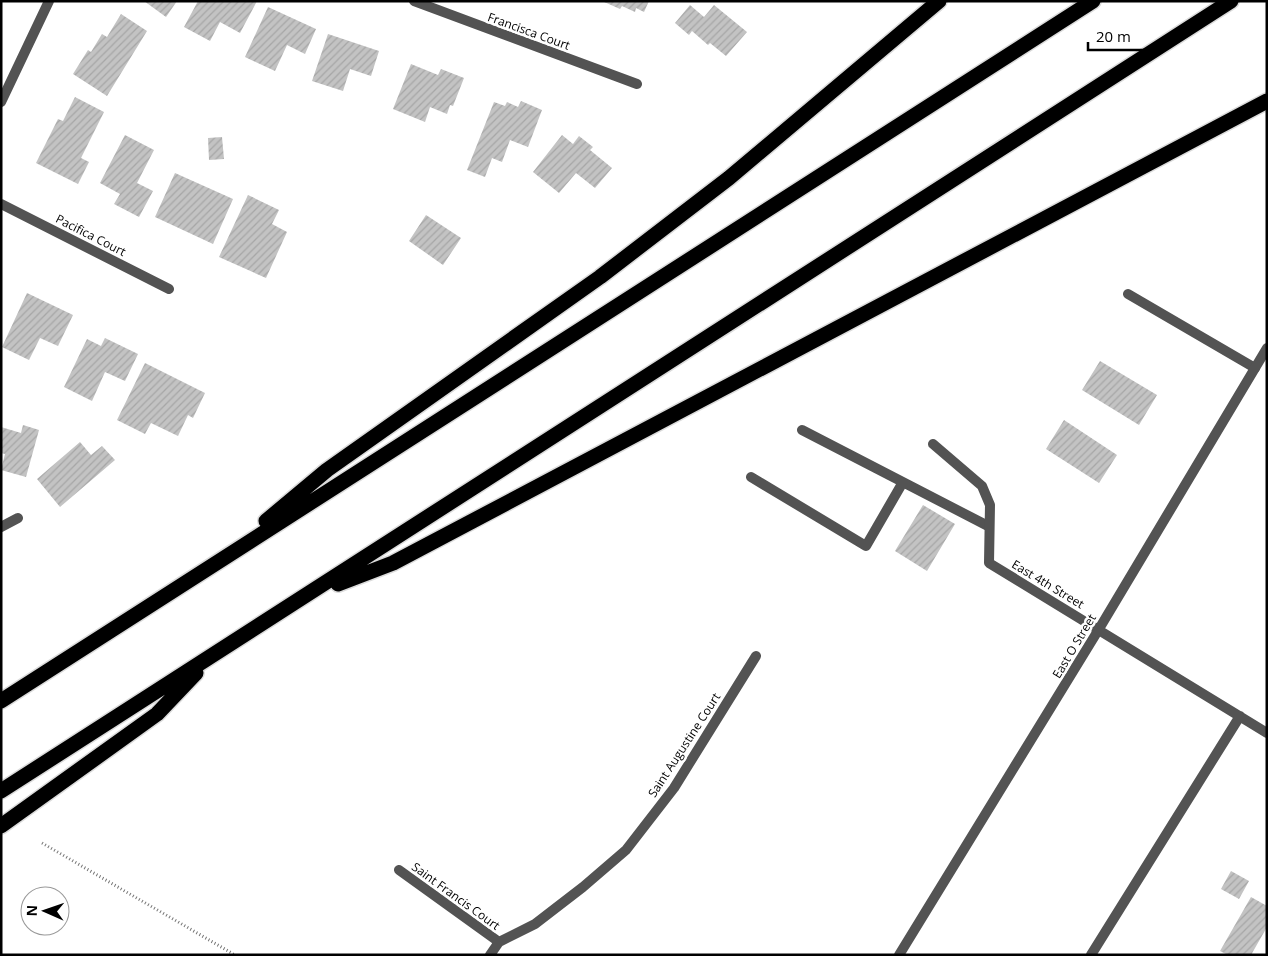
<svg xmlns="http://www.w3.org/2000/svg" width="1268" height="956" viewBox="0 0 1268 956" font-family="'Open Sans',sans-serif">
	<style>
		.building { fill: url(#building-hatch) }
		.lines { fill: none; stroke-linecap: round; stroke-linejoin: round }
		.highway-casing { stroke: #dbdbdb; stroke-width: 18 }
		.path { stroke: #757575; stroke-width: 3; stroke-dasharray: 1 2.5; stroke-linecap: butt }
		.lane { stroke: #535353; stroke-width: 10 }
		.street { stroke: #535353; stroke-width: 10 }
		.highway { stroke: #000; stroke-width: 15 }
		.labels { text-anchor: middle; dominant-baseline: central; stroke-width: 5; stroke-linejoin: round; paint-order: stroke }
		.street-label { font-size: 12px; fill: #000; stroke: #fff }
	</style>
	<defs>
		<pattern id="building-hatch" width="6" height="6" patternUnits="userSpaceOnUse" patternTransform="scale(1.25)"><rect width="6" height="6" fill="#c3c3c3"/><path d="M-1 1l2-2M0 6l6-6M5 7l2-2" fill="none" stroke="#a6a6a6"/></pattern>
	</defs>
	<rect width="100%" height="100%" fill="#fff"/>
	<path class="building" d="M 144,1 L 177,1 L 166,17 Z
		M 198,1 L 257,1 L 240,33 L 220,22 L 210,41 L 184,27 Z
		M 602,1 L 649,1 L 644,12 L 636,8 L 635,12 L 622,6 L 620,9 Z
		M 690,5 L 704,17 L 714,5 L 747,32 L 726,56 L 710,43 L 708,45 L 692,31 L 689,35 L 675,23 Z
		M 268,7 L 316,29 L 305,54 L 287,45 L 275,71 L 245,57 Z
		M 121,14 L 147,31 L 107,96 L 73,74 L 88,50 L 91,52 L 102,34 L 107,37 Z
		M 328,34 L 379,51 L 371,76 L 350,69 L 343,91 L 312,81 Z
		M 411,64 L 438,75 L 441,69 L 464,78 L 453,106 L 450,105 L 447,114 L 430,107 L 425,122 L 393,109 Z
		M 75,97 L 104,112 L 81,158 L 89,162 L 78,184 L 36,163 L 58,119 L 63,121 Z
		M 521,101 L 542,110 L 528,147 L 510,140 L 502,162 L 492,158 L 485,177 L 467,170 L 494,102 L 505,106 L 507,102 L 518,107 Z
		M 125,135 L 154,150 L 137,183 L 153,191 L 139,217 L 114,204 L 120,194 L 100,183 Z
		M 562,135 L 573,144 L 579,136 L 593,147 L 590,150 L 612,168 L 595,188 L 576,173 L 559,193 L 533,172 Z
		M 222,137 L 224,159 L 209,160 L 208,138 Z
		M 175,173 L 233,199 L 213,244 L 155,217 Z
		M 248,195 L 279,210 L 272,224 L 287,232 L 266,278 L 219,257 Z
		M 426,215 L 461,238 L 443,265 L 409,241 Z
		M 27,293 L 73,315 L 58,346 L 40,338 L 29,360 L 2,347 Z
		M 105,338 L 138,354 L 125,381 L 105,372 L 92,401 L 64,387 L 87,339 L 101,346 Z
		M 1100,361 L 1157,395 L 1139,425 L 1082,390 Z
		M 145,363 L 205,393 L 193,418 L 188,415 L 178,436 L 151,423 L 145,434 L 117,420 Z
		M 1064,420 L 1117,455 L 1099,483 L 1046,449 Z
		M 23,425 L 39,430 L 26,477 L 1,470 L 5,454 L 1,453 L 1,427 L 21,433 Z
		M 80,442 L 91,455 L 102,446 L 115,460 L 60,507 L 37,479 Z
		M 923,505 L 955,524 L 927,571 L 895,551 Z
		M 1231,871 L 1249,881 L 1239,899 L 1221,889 Z
		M 1251,897 L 1267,906 L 1267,927 L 1251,955 L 1228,955 L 1220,951 Z"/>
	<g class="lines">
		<defs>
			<path id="highway" d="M 266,521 L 327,470 L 600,277 L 729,178 L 939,1
				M 338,584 L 393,563 L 1267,101
				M 1,701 L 1093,1
				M 1,791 L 1231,1
				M 1,826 L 157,714 L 196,673"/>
		</defs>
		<use href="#highway" class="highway-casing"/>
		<path class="path" d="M 42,843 L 235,955"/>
		<path class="lane" d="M 1128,294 L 1255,368
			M 802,430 L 988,526
			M 751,477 L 866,546 L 903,482
			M 1,527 L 18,518"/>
		<path class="street" d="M 414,1 L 637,84
			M 1,102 L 49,1
			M 1,204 L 169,289
			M 933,444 L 982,486 L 990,505 L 989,563 L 1267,733
			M 399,870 L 499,942
			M 490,955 L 499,942 L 535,924 L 583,887 L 626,850 L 674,788 L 756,656
			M 899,955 L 1099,629 L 1267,348
			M 1091,955 L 1240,716"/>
		<use href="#highway" class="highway"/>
	</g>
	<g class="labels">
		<g class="street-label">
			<text transform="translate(529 31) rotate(20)">Francisca Court</text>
			<text transform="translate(91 235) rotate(27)">Pacifica Court</text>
			<text transform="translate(1048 584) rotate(31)">East 4th Street</text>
			<text transform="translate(1074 646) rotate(-59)">East O Street</text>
			<text transform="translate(684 745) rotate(-57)">Saint Augustine Court</text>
			<text transform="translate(456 896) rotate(36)">Saint Francis Court</text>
		</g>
	</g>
	<rect width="1268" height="956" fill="none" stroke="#000000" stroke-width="5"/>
	<g transform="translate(45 911) rotate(272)"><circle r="24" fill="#ffffff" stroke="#999999"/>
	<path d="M0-4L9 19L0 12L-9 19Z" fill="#000000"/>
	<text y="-8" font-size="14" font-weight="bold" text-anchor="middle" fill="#000000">N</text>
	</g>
	<path d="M1088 42v8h69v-8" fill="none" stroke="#000000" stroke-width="2.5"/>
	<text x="1096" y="42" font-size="15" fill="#000000" stroke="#ffffff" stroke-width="4" paint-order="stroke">20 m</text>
</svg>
